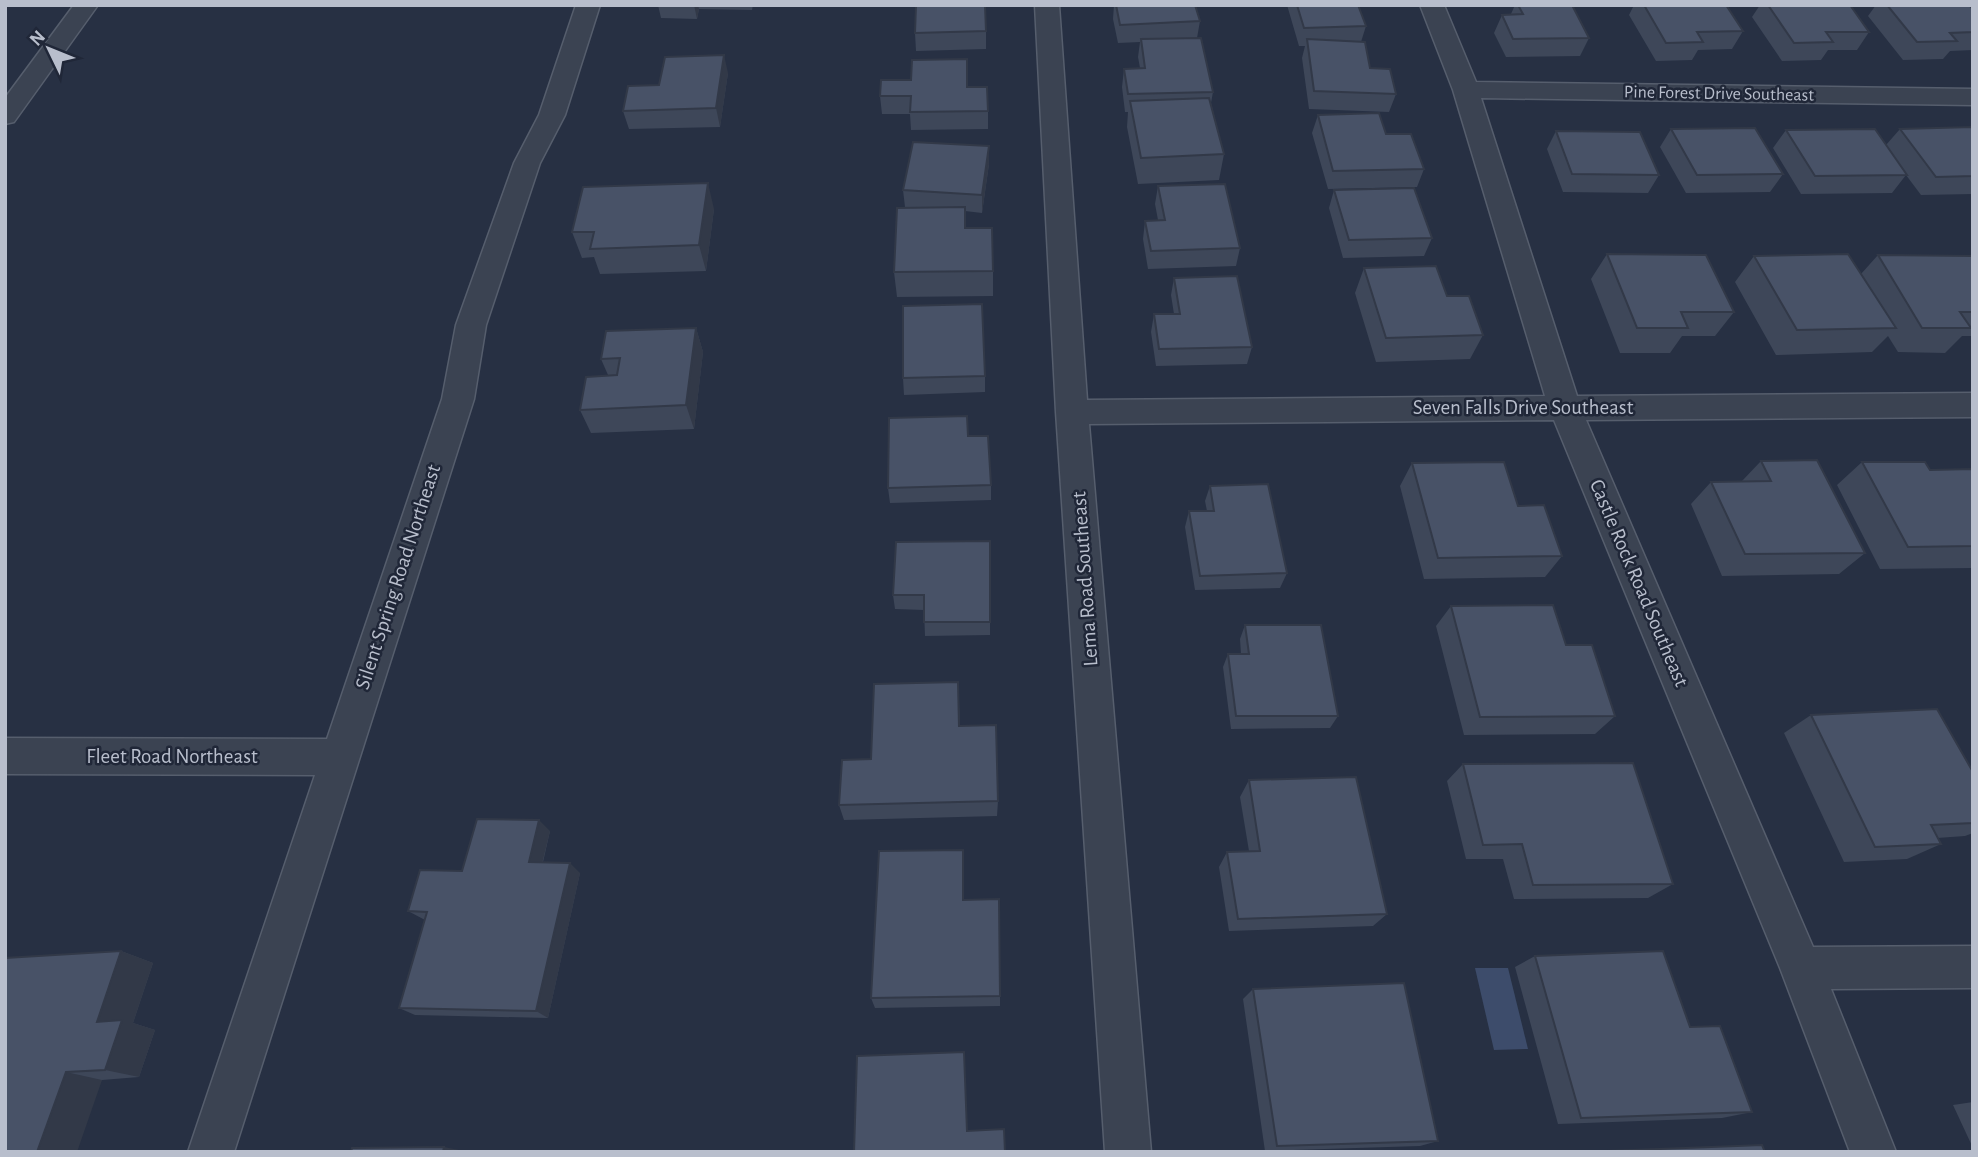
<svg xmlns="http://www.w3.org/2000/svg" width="1978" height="1157" viewBox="0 0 1978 1157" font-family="'Alegreya Sans',sans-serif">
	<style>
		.water { fill: #3d4c6b }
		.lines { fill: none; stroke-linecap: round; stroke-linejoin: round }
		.minor-casing { stroke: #565e6d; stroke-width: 3 }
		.minor { fill: #3b4352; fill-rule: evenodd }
		.wall { fill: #3e4759 }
		.shaded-wall { fill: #323948 }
		.building { fill: #485267; stroke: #323948; stroke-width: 2 }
		.labels { text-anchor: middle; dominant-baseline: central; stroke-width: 5; stroke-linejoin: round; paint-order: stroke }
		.far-street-label { font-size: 18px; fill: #b8becc; stroke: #202738 }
		.street-label { font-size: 21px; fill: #b8becc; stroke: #202738 }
	</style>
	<rect width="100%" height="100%" fill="#273043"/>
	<path class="water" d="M 1475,968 L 1508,968 L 1528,1049 L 1494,1050 Z"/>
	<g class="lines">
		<defs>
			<path id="minor" d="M 74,5 L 98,5 L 14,122 L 5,124 L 5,98 Z
				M 576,5 L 600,5 L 565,115 L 540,163 L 486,325 L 474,399 L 234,1152 L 188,1152 L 315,775 L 5,774 L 5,738 L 327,739 L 442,399 L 456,325 L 514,163 L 539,115 Z
				M 1035,5 L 1059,5 L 1087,400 L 1545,396 L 1453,90 L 1420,5 L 1444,5 L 1476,82 L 1973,89 L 1973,105 L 1481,98 L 1577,396 L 1973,393 L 1973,417 L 1586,420 L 1813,947 L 1973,946 L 1973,988 L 1831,989 L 1896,1152 L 1850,1152 L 1780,968 L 1554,420 L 1089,424 L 1151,1152 L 1105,1152 L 1056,412 Z"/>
		</defs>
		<use href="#minor" class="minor-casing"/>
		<use href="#minor" class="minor"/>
	</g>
	<path class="wall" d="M 658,5 L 753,5 L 752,10 L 699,9 L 697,19 L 661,18 Z
		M 1114,5 L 1195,5 L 1200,21 L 1197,38 L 1213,92 L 1211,103 L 1224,154 L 1219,180 L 1138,184 L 1127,127 L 1128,112 L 1125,112 L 1122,87 L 1124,69 L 1140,68 L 1138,57 L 1140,42 L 1118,43 L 1113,19 Z
		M 1287,5 L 1358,5 L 1366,26 L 1361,42 L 1370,68 L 1396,94 L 1389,112 L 1309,109 L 1302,58 L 1305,46 L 1299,46 Z
		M 1515,5 L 1572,5 L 1589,38 L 1580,56 L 1506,57 L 1494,33 L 1502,15 L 1511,14 Z
		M 1634,5 L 1726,5 L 1743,31 L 1732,49 L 1698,50 L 1692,60 L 1656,61 L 1629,15 Z
		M 1760,5 L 1850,5 L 1869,32 L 1857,50 L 1828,50 L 1821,60 L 1782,61 L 1752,17 Z
		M 1876,5 L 1969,5 L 1973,9 L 1973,50 L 1950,51 L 1943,59 L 1903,60 L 1868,16 Z
		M 986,31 L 986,49 L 916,51 L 915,33 Z
		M 728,73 L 720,127 L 629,129 L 623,111 L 659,85 Z
		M 968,87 L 988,111 L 988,129 L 911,130 L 910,114 L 882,114 L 880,96 Z
		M 1318,115 L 1386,134 L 1424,169 L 1417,187 L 1328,189 L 1312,133 Z
		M 1973,127 L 1973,194 L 1921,195 L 1906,175 L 1892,193 L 1801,194 L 1773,148 L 1786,130 L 1886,145 L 1900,129 Z
		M 1671,129 L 1783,174 L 1770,192 L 1686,193 L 1660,147 Z
		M 1556,131 L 1659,175 L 1648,193 L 1563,192 L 1547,149 Z
		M 989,164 L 982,213 L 965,211 L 965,228 L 993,271 L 993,296 L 897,297 L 894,272 L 905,207 L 903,190 Z
		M 1158,186 L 1240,248 L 1236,266 L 1148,269 L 1143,239 L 1145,221 L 1158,220 L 1155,204 Z
		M 1334,190 L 1432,238 L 1424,256 L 1343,258 L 1329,208 Z
		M 714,209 L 706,271 L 600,274 L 594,257 L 582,258 L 572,232 Z
		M 1607,254 L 1734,312 L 1715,336 L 1682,336 L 1670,353 L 1620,353 L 1591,279 Z
		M 1878,255 L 1973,256 L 1973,336 L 1962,336 L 1945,353 L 1898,352 L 1888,336 L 1872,352 L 1776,355 L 1735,282 L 1754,256 L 1861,274 Z
		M 1364,268 L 1447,296 L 1483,335 L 1470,359 L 1376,362 L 1355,293 Z
		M 1174,278 L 1252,347 L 1247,364 L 1156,366 L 1151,332 L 1154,314 L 1174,314 L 1171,295 Z
		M 696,328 L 703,352 L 694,429 L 591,433 L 580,410 L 608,375 L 601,359 Z
		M 985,376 L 985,392 L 904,395 L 903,378 Z
		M 968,436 L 991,485 L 991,500 L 890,503 L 888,488 Z
		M 1761,461 L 1865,553 L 1839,574 L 1722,576 L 1691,504 L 1711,482 L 1742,481 Z
		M 1862,462 L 1930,470 L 1973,469 L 1973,568 L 1880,569 L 1837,485 Z
		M 1412,463 L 1518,506 L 1562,556 L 1545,577 L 1424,579 L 1400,486 Z
		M 1210,486 L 1287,573 L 1280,588 L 1195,590 L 1185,527 L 1189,511 L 1207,511 L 1205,501 Z
		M 990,541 L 990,635 L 925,636 L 924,610 L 895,609 L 893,595 Z
		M 1451,606 L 1566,645 L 1615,716 L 1595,734 L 1464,735 L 1436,626 Z
		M 1245,625 L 1338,716 L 1330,728 L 1231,729 L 1223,667 L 1228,654 L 1241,654 L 1240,639 Z
		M 959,701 L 960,726 L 998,801 L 997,816 L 844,820 L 839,805 Z
		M 1811,715 L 1973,772 L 1973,833 L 1965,836 L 1937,838 L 1941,844 L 1907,859 L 1844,862 L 1784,733 Z
		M 1463,764 L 1673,884 L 1648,898 L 1514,899 L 1503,859 L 1466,859 L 1447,781 Z
		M 1249,780 L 1387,914 L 1373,926 L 1229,931 L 1219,867 L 1227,852 L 1249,851 L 1240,797 Z
		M 550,831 L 543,862 L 580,873 L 548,1018 L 415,1015 L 399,1008 L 425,920 L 408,911 L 462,871 Z
		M 964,865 L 964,900 L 1000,996 L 1000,1006 L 875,1008 L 871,998 Z
		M 121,951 L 153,963 L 133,1023 L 155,1030 L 139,1077 L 102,1080 L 5,1152 Z
		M 1535,956 L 1690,1027 L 1752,1112 L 1722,1118 L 1558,1124 L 1515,967 Z
		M 1253,989 L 1438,1141 L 1420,1146 L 1265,1151 L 1243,999 Z
		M 1973,1102 L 1973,1148 L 1953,1105 Z"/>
	<path class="shaded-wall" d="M 694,5 L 698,5 L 699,9 L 697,19 Z
		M 724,55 L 728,73 L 720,127 L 716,108 Z
		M 989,146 L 989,164 L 982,213 L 982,195 Z
		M 708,183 L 714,209 L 706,271 L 699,245 Z
		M 696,328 L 703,352 L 694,429 L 686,405 Z
		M 539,820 L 550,831 L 540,872 L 529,862 Z
		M 570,863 L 580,873 L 548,1018 L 536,1011 Z
		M 121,951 L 153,963 L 133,1023 L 155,1030 L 139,1077 L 105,1070 L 97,1022 Z
		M 66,1072 L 102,1080 L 77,1152 L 37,1152 Z
		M 444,1147 L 459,1150 L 459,1152 L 443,1152 Z"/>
	<path class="building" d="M 916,5 L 985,5 L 986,31 L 915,33 Z
		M 1116,5 L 1195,5 L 1200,21 L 1120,25 Z
		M 1297,5 L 1358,5 L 1366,26 L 1304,28 Z
		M 1518,5 L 1572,5 L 1589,38 L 1513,39 L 1502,15 L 1523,14 Z
		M 1644,5 L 1726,5 L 1743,31 L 1697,32 L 1703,42 L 1666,43 Z
		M 1768,5 L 1850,5 L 1869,32 L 1826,32 L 1833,42 L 1794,43 Z
		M 1887,5 L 1969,5 L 1973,9 L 1973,32 L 1950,33 L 1957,41 L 1917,42 Z
		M 1201,38 L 1213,92 L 1128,94 L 1124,69 L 1145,68 L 1141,39 Z
		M 1307,39 L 1365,42 L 1370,68 L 1390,69 L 1396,94 L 1314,91 Z
		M 724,55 L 716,108 L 623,111 L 628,86 L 659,85 L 665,57 Z
		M 967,59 L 967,87 L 987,87 L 988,111 L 910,112 L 911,96 L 880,96 L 881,80 L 911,80 L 912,60 Z
		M 1209,98 L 1224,154 L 1141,158 L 1130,101 Z
		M 1379,113 L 1386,134 L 1411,134 L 1424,169 L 1333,171 L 1318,115 Z
		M 1973,127 L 1973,176 L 1936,177 L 1900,129 Z
		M 1755,128 L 1783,174 L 1697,175 L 1671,129 Z
		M 1875,129 L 1907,175 L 1815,176 L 1786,130 Z
		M 1556,131 L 1640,132 L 1659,175 L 1572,174 Z
		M 913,142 L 989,146 L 982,195 L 903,190 Z
		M 708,183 L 699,245 L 590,249 L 594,232 L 572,232 L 583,187 Z
		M 1225,184 L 1240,248 L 1151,251 L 1145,221 L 1165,220 L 1158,186 Z
		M 1414,188 L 1432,238 L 1349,240 L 1334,190 Z
		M 965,207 L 965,228 L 992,228 L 993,271 L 894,272 L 897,208 Z
		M 1607,254 L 1706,255 L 1734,312 L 1681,312 L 1688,328 L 1637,328 Z
		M 1848,254 L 1896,328 L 1797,330 L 1754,256 Z
		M 1878,255 L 1973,256 L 1973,312 L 1960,312 L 1971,328 L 1922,328 Z
		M 1436,266 L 1447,296 L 1469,296 L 1483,335 L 1386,338 L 1364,268 Z
		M 1237,276 L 1252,347 L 1159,349 L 1154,314 L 1180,314 L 1174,278 Z
		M 982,304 L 985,376 L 903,378 L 903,306 Z
		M 696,328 L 686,405 L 580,410 L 586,377 L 617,375 L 620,358 L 601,359 L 606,331 Z
		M 967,416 L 968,436 L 988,436 L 991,485 L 888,488 L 889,418 Z
		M 1817,460 L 1865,553 L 1745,554 L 1711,482 L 1771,481 L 1761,461 Z
		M 1504,462 L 1518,506 L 1544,505 L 1562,556 L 1438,558 L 1412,463 Z
		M 1862,462 L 1925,462 L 1930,470 L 1973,469 L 1973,546 L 1908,547 Z
		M 1268,484 L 1287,573 L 1200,576 L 1189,511 L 1214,511 L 1210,486 Z
		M 990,541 L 990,622 L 924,622 L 924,595 L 893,595 L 896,542 Z
		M 1553,605 L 1566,645 L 1592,645 L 1615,716 L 1480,717 L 1451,606 Z
		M 1245,625 L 1321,625 L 1338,716 L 1236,716 L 1228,654 L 1249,654 Z
		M 958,682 L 959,726 L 996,725 L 998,801 L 839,805 L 842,760 L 871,759 L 874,684 Z
		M 1937,709 L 1973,772 L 1973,823 L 1931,825 L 1941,844 L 1875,847 L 1811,715 Z
		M 1633,763 L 1673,884 L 1533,885 L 1522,844 L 1483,845 L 1463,764 Z
		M 1356,777 L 1387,914 L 1238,919 L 1227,852 L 1260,851 L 1249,780 Z
		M 477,819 L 539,820 L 529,862 L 570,863 L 536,1011 L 399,1008 L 427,912 L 408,911 L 420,870 L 462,871 Z
		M 963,850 L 963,900 L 999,899 L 1000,996 L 871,998 L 879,851 Z
		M 121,951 L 97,1022 L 122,1020 L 105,1070 L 66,1072 L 37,1152 L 5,1152 L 5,958 Z
		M 1663,951 L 1690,1027 L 1720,1026 L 1752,1112 L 1581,1118 L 1535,956 Z
		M 1404,983 L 1438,1141 L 1277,1146 L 1253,989 Z
		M 964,1052 L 967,1131 L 1004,1129 L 1005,1152 L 854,1152 L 857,1056 Z
		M 1762,1145 L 1765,1152 L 1610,1152 L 1609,1151 Z
		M 444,1147 L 443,1152 L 351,1152 L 352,1148 Z"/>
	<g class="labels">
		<g class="far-street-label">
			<text transform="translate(1719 94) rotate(1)">Pine Forest Drive Southeast</text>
		</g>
		<g class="street-label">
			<text x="1523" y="407">Seven Falls Drive Southeast</text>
			<text transform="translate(398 577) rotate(-72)">Silent Spring Road Northeast</text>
			<text transform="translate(1085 579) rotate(-94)">Lema Road Southeast</text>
			<text transform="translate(1639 583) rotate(67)">Castle Rock Road Southeast</text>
			<text x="172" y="756">Fleet Road Northeast</text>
		</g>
	</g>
	<rect width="1978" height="1157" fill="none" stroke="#b8becc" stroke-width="14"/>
	<g transform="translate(49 49) rotate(313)" stroke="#202738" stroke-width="5" paint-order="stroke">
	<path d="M0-5L12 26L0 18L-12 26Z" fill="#b8becc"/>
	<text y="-10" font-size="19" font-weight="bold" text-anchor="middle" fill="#b8becc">N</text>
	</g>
</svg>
